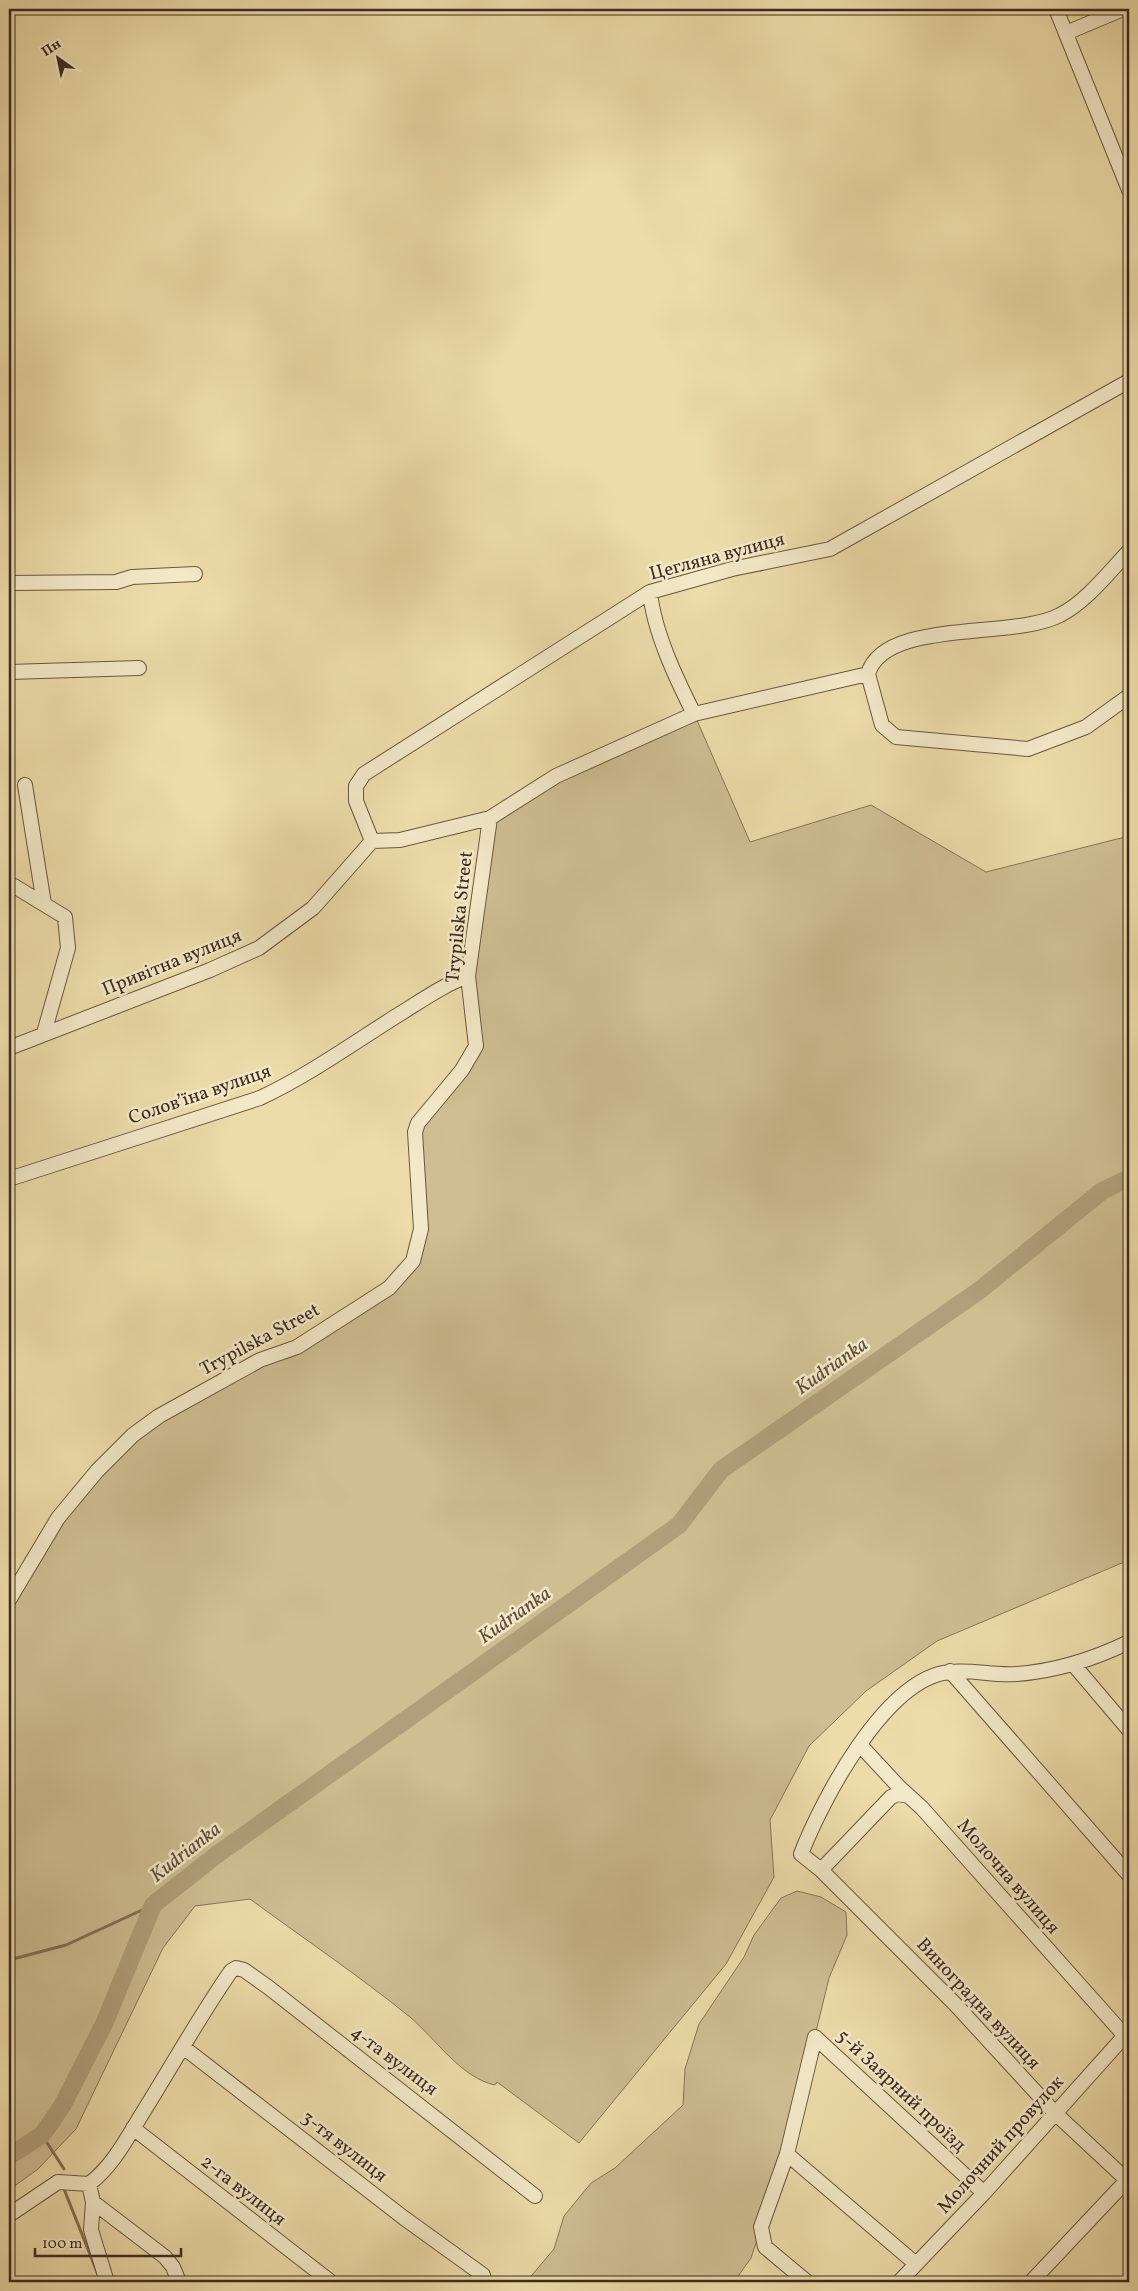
<svg xmlns="http://www.w3.org/2000/svg" width="1138" height="2291" viewBox="0 0 1138 2291" font-family="Vollkorn,serif">
	<style>
		.green { fill: #cebe92; stroke: #867459 }
		.lines { fill: none; stroke-linecap: round; stroke-linejoin: round }
		.stream { stroke: #827056; stroke-width: 3 }
		.river { stroke: #b09f7a; stroke-width: 18 }
		.minor-casing { stroke: #695642; stroke-width: 16 }
		.minor { stroke: #f3e8c7; stroke-width: 14 }
		.labels { text-anchor: middle; dominant-baseline: central; stroke-width: 5; stroke-linejoin: round; paint-order: stroke }
		.street-label { font-size: 19px; fill: #3d2a20; stroke: #f3e8c7 }
		.water-label { font-size: 20px; font-style: italic; fill: #604d3b; stroke: #f3e8c7 }
	</style>
	<rect width="100%" height="100%" fill="#ecdca9"/>
	<filter id="stains"><feTurbulence type="fractalNoise" baseFrequency=".004" numOctaves="4"/><feColorMatrix values="0 0 0 0 .2 0 0 0 0 .09 0 0 0 0 .02 0 0 0 .5 -.17"/></filter>
	<radialGradient id="worn" r=".72"><stop offset=".6" stop-color="#630" stop-opacity="0"/><stop offset="1" stop-color="#630" stop-opacity=".3"/></radialGradient>
	<path class="green" d="M 696,718 L 750,842 L 871,805 L 986,872 L 1129,836 L 1129,1560 L 937,1641 L 866,1691 L 809,1746 L 770,1820 L 774,1877 L 726,1964 L 579,2143 L 497,2082 L 495,2085 C 461,2078 435,2038 410,2017 C 358,1975 303,1938 250,1899 L 195,1906 L 163,1948 L 76,2129 L 38,2169 L 9,2190 L 9,1609 L 61,1520 L 100,1474 L 136,1439 L 161,1420 L 262,1364 L 417,1264 L 420,1133 L 422,1125 L 481,1047 L 473,976 L 494,821 L 558,780 Z
		M 797,1891 L 821,1897 L 846,1912 L 847,1935 L 829,1978 L 789,2143 L 751,2258 L 734,2282 L 526,2282 L 554,2249 L 564,2216 L 591,2183 L 615,2168 L 683,2105 L 685,2069 L 699,2024 L 744,1957 L 754,1935 L 781,1898 Z"/>
	<g class="lines">
		<path class="stream" d="M 9,1960 L 66,1945 L 153,1905
			M 42,2135 L 64,2169
			M 64,2189 L 99,2277"/>
		<path class="river" d="M 9,2156 L 42,2135 L 62,2106 L 104,2024 L 153,1905 L 215,1856 L 679,1525 L 721,1470 L 980,1290 L 1102,1191 L 1129,1178"/>
		<defs>
			<path id="minor" d="M 1056,9 L 1129,190
				M 1066,33 L 1123,9
				M 9,583 L 116,582 L 132,577 L 195,574
				M 650,592 C 654,632 676,678 694,714
				M 9,672 L 139,668
				M 868,674 L 882,725 L 896,737 L 1028,749 L 1086,727 L 1129,696
				M 25,785 L 44,904
				M 372,841 L 356,801 L 356,786 L 364,774 L 650,592 L 732,569 L 830,549 L 1129,381
				M 14,886 L 65,917 L 68,948 L 44,1033
				M 9,1048 L 210,970 L 259,948 L 313,908 L 372,841 L 400,840 L 490,818
				M 9,1179 L 260,1098 C 309,1075 352,1044 398,1015 C 421,1001 443,985 468,976
				M 9,1600 L 58,1518 L 97,1471 L 133,1435 L 159,1416 L 260,1360 L 297,1347 L 389,1288 L 413,1261 L 421,1229 L 415,1132 L 418,1123 L 462,1070 L 476,1046 L 468,976 L 490,818 L 556,776 L 694,714 L 868,674 C 884,618 1013,640 1060,615 C 1086,602 1109,572 1129,551
				M 1129,1642 C 1094,1659 1056,1671 1017,1674 C 994,1676 971,1669 949,1672 C 885,1679 822,1800 801,1854 L 821,1870 L 955,2004 L 1055,2113 L 1129,2182
				M 1073,1664 L 1129,1730
				M 950,1671 L 1129,1875
				M 860,1745 L 900,1788 L 922,1808 L 1125,2036
				M 821,1870 L 891,1797 L 898,1794 L 909,1796
				M 183,2047 L 404,2218 L 483,2275
				M 133,2128 L 331,2282
				M 787,2154 L 916,2264
				M 89,2184 L 93,2202 L 165,2257 L 173,2267 L 179,2282
				M 93,2202 L 91,2230 L 107,2282
				M 9,2215 L 58,2182 L 89,2184 C 113,2166 127,2138 142,2114 C 172,2066 199,2017 231,1971 L 236,1968 L 244,1970 L 268,1987 L 535,2196
				M 807,2282 L 765,2247 L 761,2227 L 787,2154 L 815,2037 L 984,2193
				M 899,2282 L 984,2193 L 1129,2031
				M 1031,2282 L 1129,2178"/>
		</defs>
		<use href="#minor" class="minor-casing"/>
		<use href="#minor" class="minor"/>
	</g>
	<g class="labels">
		<g class="street-label">
			<text transform="translate(717 557) rotate(-15)">Цегляна вулиця</text>
			<text transform="translate(460 917) rotate(-84)">Trypilska Street</text>
			<text transform="translate(172 963) rotate(-22)">Привітна вулиця</text>
			<text transform="translate(200 1095) rotate(-19)">Соловʼїна вулиця</text>
			<text transform="translate(260 1340) rotate(-28)">Trypilska Street</text>
			<text transform="translate(1008 1877) rotate(49)">Молочна вулиця</text>
			<text transform="translate(978 2004) rotate(47)">Виноградна вулиця</text>
			<text transform="translate(394 2061) rotate(37)">4-та вулиця</text>
			<text transform="translate(901 2091) rotate(43)">5-й Заярний проїзд</text>
			<text transform="translate(1001 2145) rotate(-48)">Молочний провулок</text>
			<text transform="translate(344 2147) rotate(38)">3-тя вулиця</text>
			<text transform="translate(243 2191) rotate(38)">2-га вулиця</text>
		</g>
		<g class="water-label">
			<text transform="translate(832 1367) rotate(-35)">Kudrianka</text>
			<text transform="translate(515 1616) rotate(-35)">Kudrianka</text>
			<text transform="translate(186 1853) rotate(-38)">Kudrianka</text>
		</g>
	</g>
	<rect width="1138" height="2291" fill="none" stroke="#ecdca9" stroke-width="30"/>
	<rect x="10" y="10" width="1118" height="2271" fill="none" stroke="#3d2a20" stroke-width="2.5"/>
	<rect x="15" y="15" width="1108" height="2261" fill="none" stroke="#3d2a20"/>
	<g transform="translate(58 58) rotate(327)" stroke="#f3e8c7" stroke-width="4" paint-order="stroke">
	<path d="M0-4L9 19L0 12L-9 19Z" fill="#3d2a20"/>
	<text y="-8" font-size="14" font-weight="bold" text-anchor="middle" fill="#3d2a20">Пн</text>
	</g>
	<path d="M35 2248v8h146v-8" fill="none" stroke="#3d2a20" stroke-width="2.5"/>
	<text x="42" y="2248" font-size="15" fill="#3d2a20" stroke="#f3e8c7" stroke-width="4" paint-order="stroke">100 m</text>
	<rect width="100%" height="100%" filter="url(#stains)"/>
	<rect width="100%" height="100%" fill="url(#worn)"/>
</svg>
